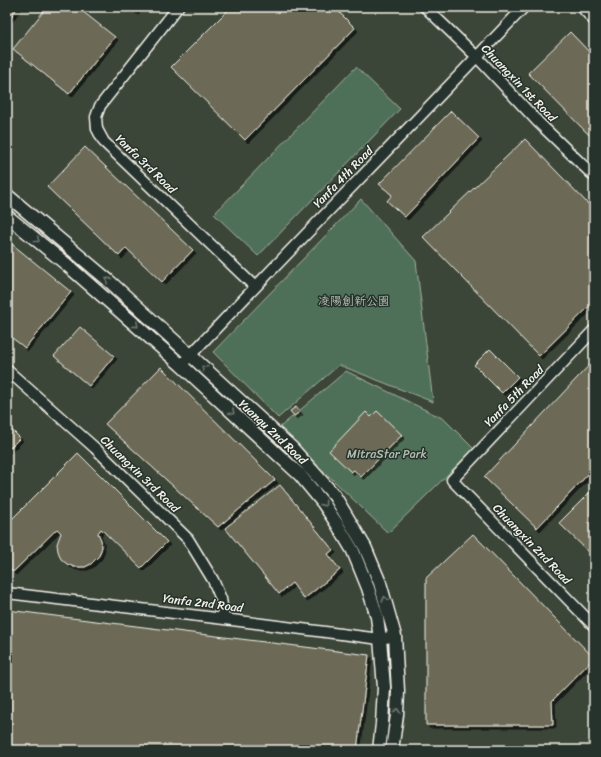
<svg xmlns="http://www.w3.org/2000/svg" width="601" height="757" viewBox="0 0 601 757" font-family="Sriracha,'LXGW WenKai TC',sans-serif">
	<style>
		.built { fill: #3b4439 }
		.green { fill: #507059; stroke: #a2b0a0 }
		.building { fill: #6c6b56; stroke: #f4f1e8; filter: url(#shadow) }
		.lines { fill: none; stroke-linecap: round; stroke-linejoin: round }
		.minor-casing { stroke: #f4f1e8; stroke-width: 13 }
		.tertiary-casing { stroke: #f4f1e8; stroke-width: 15 }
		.minor { stroke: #26332d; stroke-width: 10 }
		.tertiary { stroke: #26332d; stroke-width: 12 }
		.oneway { stroke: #6e766e }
		.labels { text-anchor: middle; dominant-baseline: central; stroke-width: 3; stroke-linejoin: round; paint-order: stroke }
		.street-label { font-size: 12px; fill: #f4f1e8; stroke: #26332d }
		.park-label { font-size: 12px; fill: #b2bdaf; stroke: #26332d }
	</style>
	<defs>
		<filter id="shadow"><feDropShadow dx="3" dy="3" stdDeviation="0" flood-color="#0009"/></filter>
	</defs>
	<rect width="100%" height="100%" fill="#26332d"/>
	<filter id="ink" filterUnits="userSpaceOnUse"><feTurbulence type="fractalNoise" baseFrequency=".025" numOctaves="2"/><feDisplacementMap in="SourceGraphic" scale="8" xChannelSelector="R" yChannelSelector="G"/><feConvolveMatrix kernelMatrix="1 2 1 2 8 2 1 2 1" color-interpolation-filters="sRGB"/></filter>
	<g filter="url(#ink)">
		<path class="built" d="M 7,7 L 594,7 L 594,750 L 7,750 Z"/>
		<path class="green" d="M 356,67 L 400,109 L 258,256 L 214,214 Z
			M 361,199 L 416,261 L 433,402 L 339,365 L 278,418 L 213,352 Z
			M 346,371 L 444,419 L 474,449 L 388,533 L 279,428 Z"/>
		<path class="building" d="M 7,7 L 18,7 L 7,22 Z
			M 47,7 L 77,7 L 115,37 L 69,94 L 13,49 Z
			M 129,7 L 140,7 L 135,12 Z
			M 231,7 L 334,7 L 355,28 L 245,140 L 171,67 Z
			M 570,32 L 594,57 L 594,140 L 528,73 Z
			M 451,111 L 479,138 L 405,217 L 387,201 L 392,195 L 379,184 Z
			M 525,139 L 594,210 L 594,302 L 539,356 L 423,237 Z
			M 85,147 L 193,250 L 162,282 L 126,248 L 119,256 L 47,187 Z
			M 7,240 L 71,292 L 25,348 L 7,334 Z
			M 80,327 L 114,356 L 89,386 L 54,356 Z
			M 490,349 L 518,377 L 502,393 L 474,365 Z
			M 594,360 L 594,468 L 537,528 L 484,477 Z
			M 161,367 L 275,480 L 218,527 L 105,424 Z
			M 296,407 L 300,412 L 294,416 L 290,411 Z
			M 377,411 L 402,435 L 361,477 L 354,470 L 351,472 L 329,451 L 366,412 L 371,417 Z
			M 7,425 L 20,438 L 7,451 Z
			M 78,453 L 167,542 L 141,568 L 101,529 L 98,533 L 101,540 L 102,547 L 99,556 L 91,564 L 85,567 L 74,567 L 67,564 L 61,559 L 58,551 L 57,544 L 61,533 L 57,529 L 13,572 L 7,566 L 7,524 Z
			M 280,485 L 333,550 L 328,554 L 340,570 L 304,599 L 292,583 L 279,594 L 225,528 Z
			M 594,488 L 594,557 L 559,523 Z
			M 473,534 L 594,658 L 552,701 L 553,725 L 426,725 L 426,578 Z
			M 7,610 L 369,655 L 357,750 L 35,750 L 7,747 Z"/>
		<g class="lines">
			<defs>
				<path id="minor" d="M 178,7 L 100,106 L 96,117 L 97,129 L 104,142 L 255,287
					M 425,7 L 477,57 L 538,122 L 594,176
					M 594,330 L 452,480 L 594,626
					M 185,361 C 297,242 412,126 524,7
					M 7,370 L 95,448 L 188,539 L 213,580 L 221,599 L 224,619
					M 7,593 L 224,619 L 380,639 L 395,636"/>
				<path id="tertiary" d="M 583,7 L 594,19
					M 7,195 L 108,280 L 292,448 L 334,495 L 365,547 L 380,583 L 395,636 L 398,691 L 397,715 L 392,750
					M 7,216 L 66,264 L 181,365 L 300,475 L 323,503 L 337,524 L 353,551 L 368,588 L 377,617 L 380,639 L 384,687 L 382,724 L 379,750"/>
			</defs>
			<use href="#minor" class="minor-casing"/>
			<use href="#tertiary" class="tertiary-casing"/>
			<use href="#minor" class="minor"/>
			<use href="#tertiary" class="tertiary"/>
		</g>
		<defs><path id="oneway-chevron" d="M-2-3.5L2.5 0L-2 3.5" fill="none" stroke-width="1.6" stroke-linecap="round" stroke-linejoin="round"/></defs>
		<g class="oneway">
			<use href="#oneway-chevron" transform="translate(37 240) rotate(39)"/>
			<use href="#oneway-chevron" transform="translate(108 280) rotate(-139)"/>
			<use href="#oneway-chevron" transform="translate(136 325) rotate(41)"/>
			<use href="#oneway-chevron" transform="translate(204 368) rotate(-138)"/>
			<use href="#oneway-chevron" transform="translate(232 412) rotate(43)"/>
			<use href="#oneway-chevron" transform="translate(324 504) rotate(54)"/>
			<use href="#oneway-chevron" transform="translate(385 599) rotate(-106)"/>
			<use href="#oneway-chevron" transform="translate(397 711) rotate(-86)"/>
		</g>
	</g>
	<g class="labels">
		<g class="street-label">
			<text transform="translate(519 83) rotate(46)">Chuangxin 1st Road</text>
			<text transform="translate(146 164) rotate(44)">Yanfa 3rd Road</text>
			<text transform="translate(343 177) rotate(-46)">Yanfa 4th Road</text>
			<text transform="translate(514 396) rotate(-46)">Yanfa 5th Road</text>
			<text transform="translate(273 432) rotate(43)">Yuanqu 2nd Road</text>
			<text transform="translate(140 474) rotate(44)">Chuangxin 3rd Road</text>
			<text transform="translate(532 544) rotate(46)">Chuangxin 2nd Road</text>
			<text transform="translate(203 603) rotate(7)">Yanfa 2nd Road</text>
		</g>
		<g class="park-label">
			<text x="354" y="301">凌陽創新公園</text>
			<text x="387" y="454">MitraStar Park</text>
		</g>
	</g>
	<rect width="601" height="757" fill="none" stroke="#26332d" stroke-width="24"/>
	<rect x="12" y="12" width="577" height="733" fill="none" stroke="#f4f1e8" stroke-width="1.5" filter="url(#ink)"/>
</svg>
